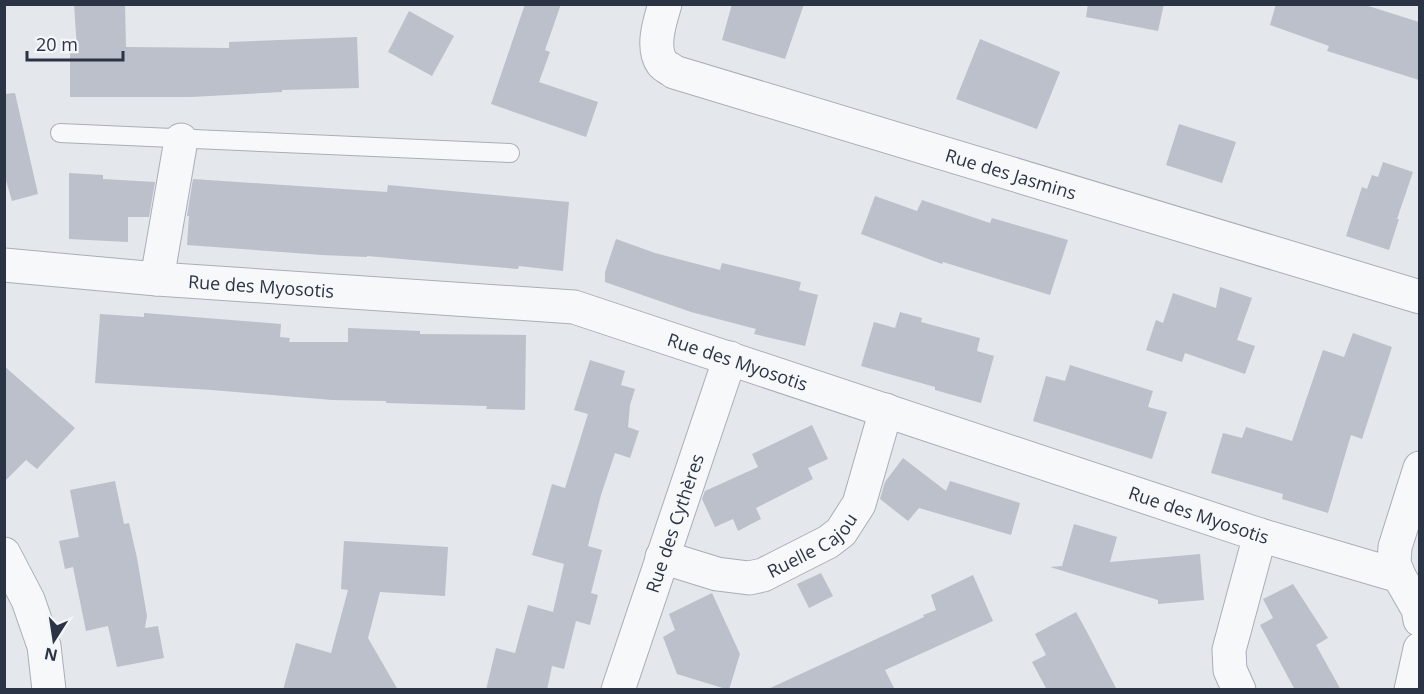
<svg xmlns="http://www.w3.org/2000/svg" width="1424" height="694" viewBox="0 0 1424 694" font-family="'Open Sans',sans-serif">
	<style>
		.building { fill: #bbc0ca }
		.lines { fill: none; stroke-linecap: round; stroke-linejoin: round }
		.service-casing { stroke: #a9aeb7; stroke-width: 20 }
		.minor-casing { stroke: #a9aeb7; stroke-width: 35 }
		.service { stroke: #f7f8fa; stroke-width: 18 }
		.minor { stroke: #f7f8fa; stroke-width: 33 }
		.labels { text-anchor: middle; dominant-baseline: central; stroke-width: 4.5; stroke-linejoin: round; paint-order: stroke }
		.street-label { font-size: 18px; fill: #2b3445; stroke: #f4f6f9 }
	</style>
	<rect width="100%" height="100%" fill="#e4e7ec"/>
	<path class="building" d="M 74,4 L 125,4 L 126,47 L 229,48 L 229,42 L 357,37 L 359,88 L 282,90 L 282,92 L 191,97 L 70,97 L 70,48 L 77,49 Z
		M 525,4 L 561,4 L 545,50 L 550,52 L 539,82 L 598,102 L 586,137 L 491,104 Z
		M 732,4 L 804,4 L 785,59 L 722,40 Z
		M 1088,4 L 1164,4 L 1158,31 L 1086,17 Z
		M 1276,4 L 1362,4 L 1419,22 L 1419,80 L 1327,51 L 1329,46 L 1270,25 Z
		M 409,11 L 454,36 L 432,76 L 388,52 Z
		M 980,39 L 1060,72 L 1037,129 L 956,99 Z
		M 15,93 L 38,194 L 12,201 L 4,174 L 4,94 Z
		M 1179,124 L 1236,142 L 1222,183 L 1166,165 Z
		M 1383,162 L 1413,172 L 1397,219 L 1399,219 L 1389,250 L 1346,236 L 1362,187 L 1367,189 L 1372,175 L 1378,177 Z
		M 69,173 L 103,175 L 103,179 L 155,182 L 149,217 L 128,217 L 128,242 L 69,239 Z
		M 193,179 L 387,192 L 388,185 L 569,202 L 563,271 L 519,266 L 518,269 L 367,256 L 367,257 L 322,255 L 187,245 L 189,216 L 187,216 Z
		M 875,196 L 917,211 L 922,200 L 990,223 L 992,218 L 1068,240 L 1050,295 L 943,262 L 942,264 L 861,234 Z
		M 616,239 L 655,253 L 720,270 L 722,263 L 801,282 L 799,290 L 818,295 L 805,346 L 754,334 L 756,329 L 691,312 L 605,282 L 605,272 Z
		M 1220,287 L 1252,298 L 1237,340 L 1255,346 L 1245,374 L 1185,353 L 1182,362 L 1146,350 L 1156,320 L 1163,323 L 1173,293 L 1216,308 Z
		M 900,312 L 922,318 L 921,322 L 980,338 L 977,351 L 994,356 L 981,403 L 935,390 L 935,387 L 861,366 L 874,322 L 895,328 Z
		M 144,313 L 281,324 L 280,337 L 290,338 L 289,342 L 348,342 L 348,328 L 420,331 L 420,334 L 526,335 L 525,410 L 486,409 L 487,406 L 386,403 L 386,401 L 332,400 L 212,390 L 95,383 L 100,314 L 144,317 Z
		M 1353,333 L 1392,347 L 1362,439 L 1351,435 L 1328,513 L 1282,499 L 1283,494 L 1211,473 L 1223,433 L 1242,438 L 1246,427 L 1292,441 L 1323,350 L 1344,357 Z
		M 590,360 L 625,371 L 621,385 L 635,389 L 630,405 L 628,427 L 639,431 L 630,458 L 615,453 L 601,495 L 588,546 L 602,550 L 591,593 L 598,595 L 590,625 L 576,621 L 564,669 L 552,666 L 547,690 L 486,690 L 496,648 L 515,653 L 528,605 L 553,612 L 564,564 L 532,555 L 552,484 L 565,488 L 588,414 L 574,410 Z
		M 1070,365 L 1153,391 L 1148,407 L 1167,412 L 1152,459 L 1033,421 L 1046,376 L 1065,381 Z
		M 4,366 L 75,428 L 37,469 L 26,460 L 4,482 Z
		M 812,425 L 828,459 L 808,468 L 813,479 L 756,508 L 761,519 L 738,531 L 733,519 L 715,527 L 702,499 L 705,491 L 758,467 L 752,454 Z
		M 903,458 L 946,491 L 950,481 L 1020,503 L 1011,535 L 919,508 L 908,521 L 880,499 L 885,482 Z
		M 115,481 L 124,524 L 129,523 L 137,558 L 147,616 L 145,628 L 158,626 L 164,658 L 117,667 L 108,626 L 86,631 L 73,567 L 65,569 L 59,541 L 79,537 L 70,490 Z
		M 1074,524 L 1117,537 L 1110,562 L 1200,554 L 1204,600 L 1158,604 L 1158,600 L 1050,567 L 1062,566 Z
		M 344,541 L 448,547 L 445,596 L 380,592 L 368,638 L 398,690 L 283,690 L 296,643 L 331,653 L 348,590 L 341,589 Z
		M 821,573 L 833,596 L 809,608 L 797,584 Z
		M 973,575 L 993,621 L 885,670 L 895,690 L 766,690 L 924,617 L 923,615 L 936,610 L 931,595 Z
		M 1293,584 L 1328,638 L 1316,645 L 1341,690 L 1295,690 L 1260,625 L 1273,618 L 1263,599 Z
		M 712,593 L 740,654 L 729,690 L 677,674 L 663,637 L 675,630 L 669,614 Z
		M 1076,612 L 1087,632 L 1117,690 L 1047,690 L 1032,662 L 1046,655 L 1035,634 Z"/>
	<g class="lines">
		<defs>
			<path id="service" d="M 60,133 L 510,153"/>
			<g id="minor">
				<path id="s1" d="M 665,4 C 660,21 651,47 662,63 C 665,67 671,69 674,72 L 1420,297"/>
				<path id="s2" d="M 4,265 L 157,279 L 574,307 L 1260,535 L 1399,576 L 1418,609 L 1420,620"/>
				<path d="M 157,279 L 181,140"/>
				<path d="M 4,554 L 28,600 L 44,646 L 49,690"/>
				<path id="s3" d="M 662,557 L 717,574 L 749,578 L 763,575 L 828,542 L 841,532 L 859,504 L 886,410"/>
				<path d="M 1399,576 L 1394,563 L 1395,547 L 1420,468"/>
				<path id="s4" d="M 618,690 L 730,358"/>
				<path d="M 1239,690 L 1230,670 L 1229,650 L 1260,535"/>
				<path d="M 1411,690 L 1420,649"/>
			</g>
		</defs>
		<use href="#service" class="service-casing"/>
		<use href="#minor" class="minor-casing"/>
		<use href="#service" class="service"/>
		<use href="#minor" class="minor"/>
	</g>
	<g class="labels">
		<g class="street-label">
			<text stroke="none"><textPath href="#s1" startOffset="428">Rue des Jasmins</textPath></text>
			<text stroke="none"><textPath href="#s2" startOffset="258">Rue des Myosotis</textPath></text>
			<text stroke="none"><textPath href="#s2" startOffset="744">Rue des Myosotis</textPath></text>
			<text stroke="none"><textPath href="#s2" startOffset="1230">Rue des Myosotis</textPath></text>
			<text stroke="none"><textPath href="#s4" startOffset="176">Rue des Cythères</textPath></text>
			<text stroke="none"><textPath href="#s3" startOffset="162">Ruelle Cajou</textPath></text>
		</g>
	</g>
	<rect width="1424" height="694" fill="none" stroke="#2b3445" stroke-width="12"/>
	<g transform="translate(54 640) rotate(192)" stroke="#f4f6f9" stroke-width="4.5" paint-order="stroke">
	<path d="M0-4.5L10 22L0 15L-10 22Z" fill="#2b3445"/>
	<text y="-9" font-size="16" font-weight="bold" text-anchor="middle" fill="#2b3445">N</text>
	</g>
	<path d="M27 51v9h96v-9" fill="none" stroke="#2b3445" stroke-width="3"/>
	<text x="36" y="51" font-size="18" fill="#2b3445" stroke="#f4f6f9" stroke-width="4.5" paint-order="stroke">20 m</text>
</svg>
